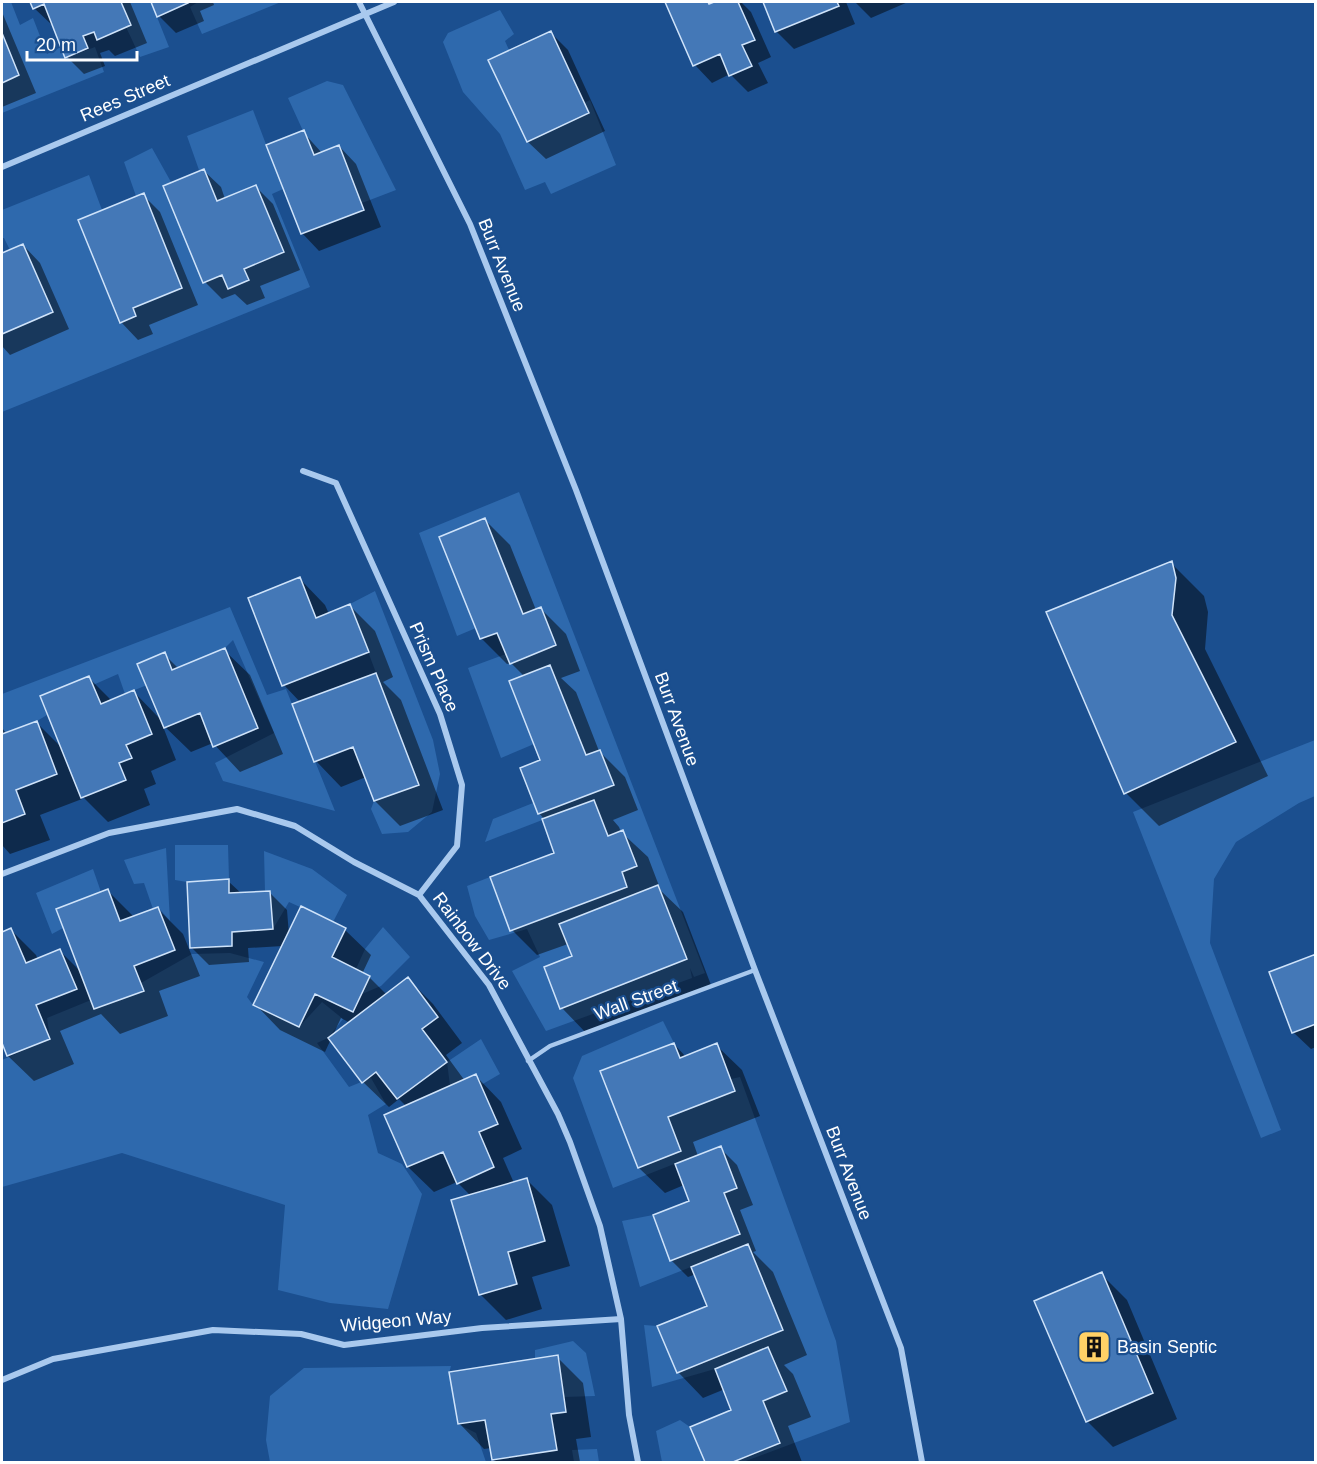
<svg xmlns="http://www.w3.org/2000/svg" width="1317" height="1464" viewBox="0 0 1317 1464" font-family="Arial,sans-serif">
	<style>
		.green { fill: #2e69ad; fill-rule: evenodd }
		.shadow { fill: #0007; fill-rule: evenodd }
		.building { fill: #4478b7; stroke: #cfe3fa; stroke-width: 1.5 }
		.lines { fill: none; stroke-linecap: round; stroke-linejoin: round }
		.lane { stroke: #a9c9ee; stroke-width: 4.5 }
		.street { stroke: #a9c9ee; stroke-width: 6 }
		.labels { text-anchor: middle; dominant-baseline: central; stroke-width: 4.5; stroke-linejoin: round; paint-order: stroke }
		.street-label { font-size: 18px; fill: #fff; stroke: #1b4f8f }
		.poi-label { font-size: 18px; fill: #fff; stroke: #1b4f8f; text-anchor: start }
	</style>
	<rect width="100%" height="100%" fill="#1b4f8f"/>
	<path class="green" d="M 2,2 L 11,2 L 20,25 L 33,18 L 47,54 L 61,47 L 66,58 L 95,47 L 104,72 L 2,113 L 2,83 L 19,75 L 2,33 Z
		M 121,2 L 151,2 L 169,47 L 140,57 L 126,27 L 131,25 Z
		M 198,2 L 281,2 L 202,34 L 190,7 Z
		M 500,10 L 514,34 L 505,41 L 509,50 L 489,60 L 527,142 L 589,113 L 584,103 L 590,100 L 616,165 L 551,194 L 545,182 L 525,190 L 500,134 L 463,92 L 443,42 L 448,33 Z
		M 327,81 L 343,85 L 396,190 L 362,203 L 340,145 L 314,155 L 288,98 Z
		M 253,110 L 283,189 L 272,194 L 310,287 L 2,412 L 2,334 L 53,312 L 23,244 L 10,250 L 4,238 L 2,238 L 2,210 L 89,175 L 102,210 L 78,220 L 119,323 L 136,317 L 133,308 L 136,196 L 124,162 L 152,148 L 171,182 L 163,186 L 203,282 L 222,275 L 229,289 L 249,280 L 244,269 L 284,252 L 256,185 L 217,201 L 204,169 L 199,170 L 187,136 Z
		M 519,492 L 705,973 L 694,977 L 690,968 L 692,978 L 546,1031 L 512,971 L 540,957 L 527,929 L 489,940 L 475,916 L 467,886 L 490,877 L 511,931 L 627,887 L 622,872 L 637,866 L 623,830 L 608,836 L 594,800 L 485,842 L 493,819 L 533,803 L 538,814 L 613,785 L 586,755 L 550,665 L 509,681 L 534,744 L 501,758 L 468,668 L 506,654 L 510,664 L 556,645 L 541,607 L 523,614 L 485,518 L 476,628 L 457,636 L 419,533 ZM 657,885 L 560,1009 L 544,967 L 572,956 L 559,924 Z
		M 375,591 L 433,740 L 440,774 L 432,812 L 408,832 L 382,834 L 371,809 L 374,801 L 418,784 L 350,604 Z
		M 230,607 L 267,695 L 286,689 L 335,811 L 223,781 L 215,763 L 274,733 L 233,640 L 225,648 L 172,670 L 165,652 L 138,664 L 147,685 L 125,694 L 118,674 L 93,685 L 89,677 L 40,696 L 47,715 L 37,721 L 2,734 L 2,694 Z
		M 1315,740 L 1315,796 L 1299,803 L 1236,842 L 1214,879 L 1210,943 L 1281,1130 L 1261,1138 L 1133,812 Z
		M 175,845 L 228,845 L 229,879 L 187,882 L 175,880 Z
		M 166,848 L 170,921 L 158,907 L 153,909 L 144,883 L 134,884 L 124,860 Z
		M 264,851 L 312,869 L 347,895 L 333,922 L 289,902 L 273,929 L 270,891 L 265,892 Z
		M 93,869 L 101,892 L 56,909 L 63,928 L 52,934 L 36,893 Z
		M 383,927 L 410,957 L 381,986 L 362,994 L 370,976 L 356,969 L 365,949 Z
		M 230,953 L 264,962 L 247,997 L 253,1005 L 299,1027 L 322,1002 L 343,1019 L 328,1038 L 317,1043 L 349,1087 L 371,1078 L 386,1104 L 368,1115 L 378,1153 L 402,1164 L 422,1194 L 388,1309 L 330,1303 L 278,1290 L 285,1205 L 122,1153 L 2,1187 L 2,1060 L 50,1039 L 47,1018 L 91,1000 L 94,1009 L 143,991 L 141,983 L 192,954 Z
		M 663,1021 L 674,1043 L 600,1071 L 638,1168 L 681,1151 L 668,1117 L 735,1091 L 731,1079 L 740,1077 L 836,1341 L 850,1422 L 743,1462 L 733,1462 L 780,1443 L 763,1401 L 787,1391 L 768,1347 L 715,1369 L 652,1387 L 644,1325 L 657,1326 L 677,1373 L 782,1330 L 691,1267 L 640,1287 L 622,1221 L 653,1215 L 670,1260 L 740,1234 L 724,1193 L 720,1146 L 613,1188 L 573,1078 L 582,1056 Z
		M 481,1039 L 500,1074 L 481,1085 L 476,1074 L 450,1086 L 447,1062 Z
		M 573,1341 L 586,1353 L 595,1396 L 564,1397 L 558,1356 L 535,1359 L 535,1350 Z
		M 451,1366 L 449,1373 L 458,1424 L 476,1433 L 486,1462 L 270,1462 L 266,1440 L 270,1396 L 304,1368 Z
		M 680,1420 L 690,1427 L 705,1462 L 662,1462 L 656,1431 Z
		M 597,1449 L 599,1462 L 574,1462 L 572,1450 Z"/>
	<path class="shadow" d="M 32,2 L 130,2 L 147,43 L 115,56 L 109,50 L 100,53 L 105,66 L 84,74 L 67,57 L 53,24 L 52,25 L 34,8 Z
		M 153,2 L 213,2 L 214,5 L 200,11 L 204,21 L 176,33 L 159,16 Z
		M 666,2 L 741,2 L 751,12 L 771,57 L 758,63 L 768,83 L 748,92 L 730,74 L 712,83 L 695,65 Z
		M 764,2 L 846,2 L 855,24 L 794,49 L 777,32 Z
		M 855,2 L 908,2 L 871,18 Z
		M 2,12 L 36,93 L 2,107 Z
		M 551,33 L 568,50 L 605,131 L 546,159 L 528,142 L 490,60 Z
		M 303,132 L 322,153 L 339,146 L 356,164 L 381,227 L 319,251 L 302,233 Z
		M 203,170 L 221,187 L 225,199 L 256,187 L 273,204 L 300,270 L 260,286 L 265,298 L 247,305 L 235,294 L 222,299 L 205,282 Z
		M 143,195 L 160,212 L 198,305 L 149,325 L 153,334 L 138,340 L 121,322 Z
		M 23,245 L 40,263 L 69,329 L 10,355 L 2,346 L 2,255 Z
		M 485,520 L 510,545 L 536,610 L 540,608 L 566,634 L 580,671 L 561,678 L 576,692 L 599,751 L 625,777 L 638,810 L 613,820 L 619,827 L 621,832 L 648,857 L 661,891 L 683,912 L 711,985 L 587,1034 L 562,1008 L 574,957 L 568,944 L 537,955 L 512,930 L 556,854 L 545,820 L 539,813 L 542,761 L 525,677 L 511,663 L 507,664 L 482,639 L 441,538 Z
		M 1171,563 L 1204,596 L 1208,612 L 1205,649 L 1268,776 L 1159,826 L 1126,793 Z
		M 300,579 L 325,605 L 329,614 L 350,606 L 375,631 L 393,677 L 383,682 L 401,700 L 443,810 L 400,826 L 375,801 L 366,777 L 341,787 L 316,761 L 301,703 L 284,685 Z
		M 224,650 L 250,675 L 283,754 L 240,772 L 213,743 L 191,752 L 162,724 L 176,760 L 151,771 L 156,784 L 144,789 L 150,805 L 108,822 L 80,794 L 82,799 L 40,815 L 50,840 L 10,854 L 2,845 L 2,728 L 7,734 L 37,723 L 63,749 L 89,678 L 112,701 L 134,692 L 162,721 L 164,654 L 179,669 Z
		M 228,881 L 242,894 L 270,893 L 287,910 L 289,935 L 302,908 L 345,930 L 371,955 L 362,974 L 369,977 L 387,995 L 408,979 L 433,1004 L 462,1043 L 446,1055 L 465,1081 L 476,1076 L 501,1102 L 522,1149 L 503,1158 L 514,1183 L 527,1180 L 552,1205 L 570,1266 L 532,1277 L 542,1309 L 506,1320 L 480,1294 L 471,1196 L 457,1182 L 434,1192 L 408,1167 L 386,1116 L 407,1107 L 399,1099 L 389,1107 L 363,1082 L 331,1039 L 325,1052 L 280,1030 L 255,1004 L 283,946 L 248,948 L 249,962 L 209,965 L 191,947 ZM 341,1018 L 350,1023 L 332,1037 Z
		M 108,891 L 133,916 L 158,909 L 183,934 L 200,976 L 159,991 L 168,1016 L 120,1034 L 101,1014 L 60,1031 L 74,1064 L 34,1081 L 8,1056 L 2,1039 L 2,934 L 11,930 L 36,955 L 38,960 L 60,951 L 81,972 Z
		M 1316,956 L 1316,1047 L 1311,1049 L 1293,1032 Z
		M 674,1044 L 686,1057 L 716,1045 L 742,1070 L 760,1116 L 693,1142 L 698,1156 L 720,1148 L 737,1165 L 753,1205 L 740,1210 L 756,1251 L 753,1252 L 773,1272 L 807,1355 L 784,1365 L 793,1374 L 811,1417 L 788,1426 L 802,1462 L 707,1462 L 692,1427 L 733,1411 L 725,1389 L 703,1398 L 678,1372 L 709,1307 L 696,1274 L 688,1277 L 671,1260 L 691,1201 L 684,1185 L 665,1193 L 639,1168 L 602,1072 Z
		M 1101,1274 L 1127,1300 L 1177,1419 L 1113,1447 L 1087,1421 Z
		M 557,1357 L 583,1383 L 591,1437 L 576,1439 L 580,1462 L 496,1462 L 493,1459 L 491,1448 L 484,1449 L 459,1423 Z"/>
	<path class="building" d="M 30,2 L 121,2 L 131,25 L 97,40 L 94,32 L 83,36 L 88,48 L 65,58 L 44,4 L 33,9 Z
		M 151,2 L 187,2 L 188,3 L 157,17 Z
		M 665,2 L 708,2 L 709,4 L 714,2 L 738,2 L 755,40 L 742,45 L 752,66 L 729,76 L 720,54 L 693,66 Z
		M 763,2 L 837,2 L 839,6 L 775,32 Z
		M 551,31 L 589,113 L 527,142 L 488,60 Z
		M 2,33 L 19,75 L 2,83 Z
		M 304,130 L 314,155 L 339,145 L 364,210 L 301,234 L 266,145 Z
		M 204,169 L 217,201 L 256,185 L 284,252 L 244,269 L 249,280 L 228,289 L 222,275 L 203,283 L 163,186 Z
		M 144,193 L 182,288 L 133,308 L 136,316 L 120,323 L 78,220 Z
		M 23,244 L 53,312 L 2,334 L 2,253 Z
		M 485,518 L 523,614 L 541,607 L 556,645 L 510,664 L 497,633 L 480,639 L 439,537 Z
		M 1172,561 L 1176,578 L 1172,615 L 1236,742 L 1124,794 L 1046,612 Z
		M 300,577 L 316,618 L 350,604 L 369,652 L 282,686 L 248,598 Z
		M 225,648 L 258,728 L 213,747 L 200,713 L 164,728 L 137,664 L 165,652 L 172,670 Z
		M 550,665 L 586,755 L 600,750 L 614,785 L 538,814 L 520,768 L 540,760 L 509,681 Z
		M 376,673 L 419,785 L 374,801 L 353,747 L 314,762 L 292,704 Z
		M 89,676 L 101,704 L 134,690 L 152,734 L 126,745 L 132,758 L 119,763 L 126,780 L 81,798 L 40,696 Z
		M 37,721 L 57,774 L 16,790 L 25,814 L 2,823 L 2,734 Z
		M 594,800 L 608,836 L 623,830 L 637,866 L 622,872 L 627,887 L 510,931 L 490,877 L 554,853 L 542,819 Z
		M 229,879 L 229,893 L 270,891 L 273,929 L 232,932 L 232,946 L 190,948 L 187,882 Z
		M 658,885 L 687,959 L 560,1009 L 544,967 L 572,956 L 559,924 Z
		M 108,889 L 120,921 L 158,907 L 175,950 L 134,966 L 144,991 L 94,1009 L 56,909 Z
		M 301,906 L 346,928 L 332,957 L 370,976 L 353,1012 L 315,994 L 299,1027 L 253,1005 Z
		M 11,928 L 26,963 L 60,949 L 77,989 L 36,1005 L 50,1039 L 7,1056 L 2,1043 L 2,932 Z
		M 1316,954 L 1316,1024 L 1292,1033 L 1269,972 Z
		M 408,977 L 438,1017 L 422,1029 L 447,1062 L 397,1099 L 376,1072 L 362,1083 L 328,1038 Z
		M 674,1043 L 680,1058 L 717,1043 L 735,1091 L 668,1117 L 681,1151 L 638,1168 L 600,1071 Z
		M 476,1074 L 498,1124 L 479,1132 L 494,1167 L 457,1184 L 443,1152 L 407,1167 L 384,1115 Z
		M 721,1146 L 737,1188 L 724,1193 L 740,1234 L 670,1261 L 653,1215 L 689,1201 L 675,1164 Z
		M 527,1178 L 545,1241 L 508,1252 L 517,1284 L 479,1295 L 451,1200 Z
		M 748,1244 L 783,1330 L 677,1373 L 657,1326 L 707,1306 L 691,1267 Z
		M 1102,1272 L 1153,1393 L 1086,1422 L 1034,1301 Z
		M 768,1347 L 787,1391 L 763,1401 L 780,1443 L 733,1462 L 705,1462 L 690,1427 L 731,1410 L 715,1369 Z
		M 558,1355 L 566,1412 L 551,1414 L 557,1450 L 492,1460 L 485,1420 L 458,1424 L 449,1372 Z"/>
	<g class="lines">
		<path class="lane" d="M 528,1061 L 550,1046 L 755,970"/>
		<path class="street" d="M 359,2 L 470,224 L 576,490 L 755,970 L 901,1348 L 922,1462
			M 2,167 L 394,2
			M 303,471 L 336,483 L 440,714 L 462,785 L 457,846 L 419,895
			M 2,874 L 109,833 L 237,809 L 295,826 L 354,862 L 419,895 L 489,985 L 558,1114 L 570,1142 L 600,1226 L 621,1319 L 629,1415 L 638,1462
			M 2,1380 L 53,1359 L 213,1330 L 301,1334 L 344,1345 L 482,1328 L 621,1319"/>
	</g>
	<defs>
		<symbol id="building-square" viewBox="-11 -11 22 22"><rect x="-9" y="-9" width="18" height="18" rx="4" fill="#ffd166" stroke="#1b4f8f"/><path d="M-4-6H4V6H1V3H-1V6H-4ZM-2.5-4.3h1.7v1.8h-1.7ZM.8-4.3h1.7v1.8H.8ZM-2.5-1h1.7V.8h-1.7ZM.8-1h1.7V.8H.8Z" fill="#111"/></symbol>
	</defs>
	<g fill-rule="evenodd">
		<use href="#building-square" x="1075" y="1328" width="38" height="38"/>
	</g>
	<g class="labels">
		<g class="street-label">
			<text transform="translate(125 98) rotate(-23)">Rees Street</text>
			<text transform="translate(502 265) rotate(68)">Burr Avenue</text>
			<text transform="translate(434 667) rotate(66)">Prism Place</text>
			<text transform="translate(677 719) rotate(70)">Burr Avenue</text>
			<text transform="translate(472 941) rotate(53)">Rainbow Drive</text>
			<text transform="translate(636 1000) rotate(-20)">Wall Street</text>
			<text transform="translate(849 1173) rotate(69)">Burr Avenue</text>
			<text transform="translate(396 1321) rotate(-5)">Widgeon Way</text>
		</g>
		<g class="poi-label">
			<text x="1117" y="1347">Basin Septic</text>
		</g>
	</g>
	<rect width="1317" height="1464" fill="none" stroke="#ffffff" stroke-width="6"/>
	<path d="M27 51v9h110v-9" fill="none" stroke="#ffffff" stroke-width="3"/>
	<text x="36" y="51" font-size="18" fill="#ffffff" stroke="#1b4f8f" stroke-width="4.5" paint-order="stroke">20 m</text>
</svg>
